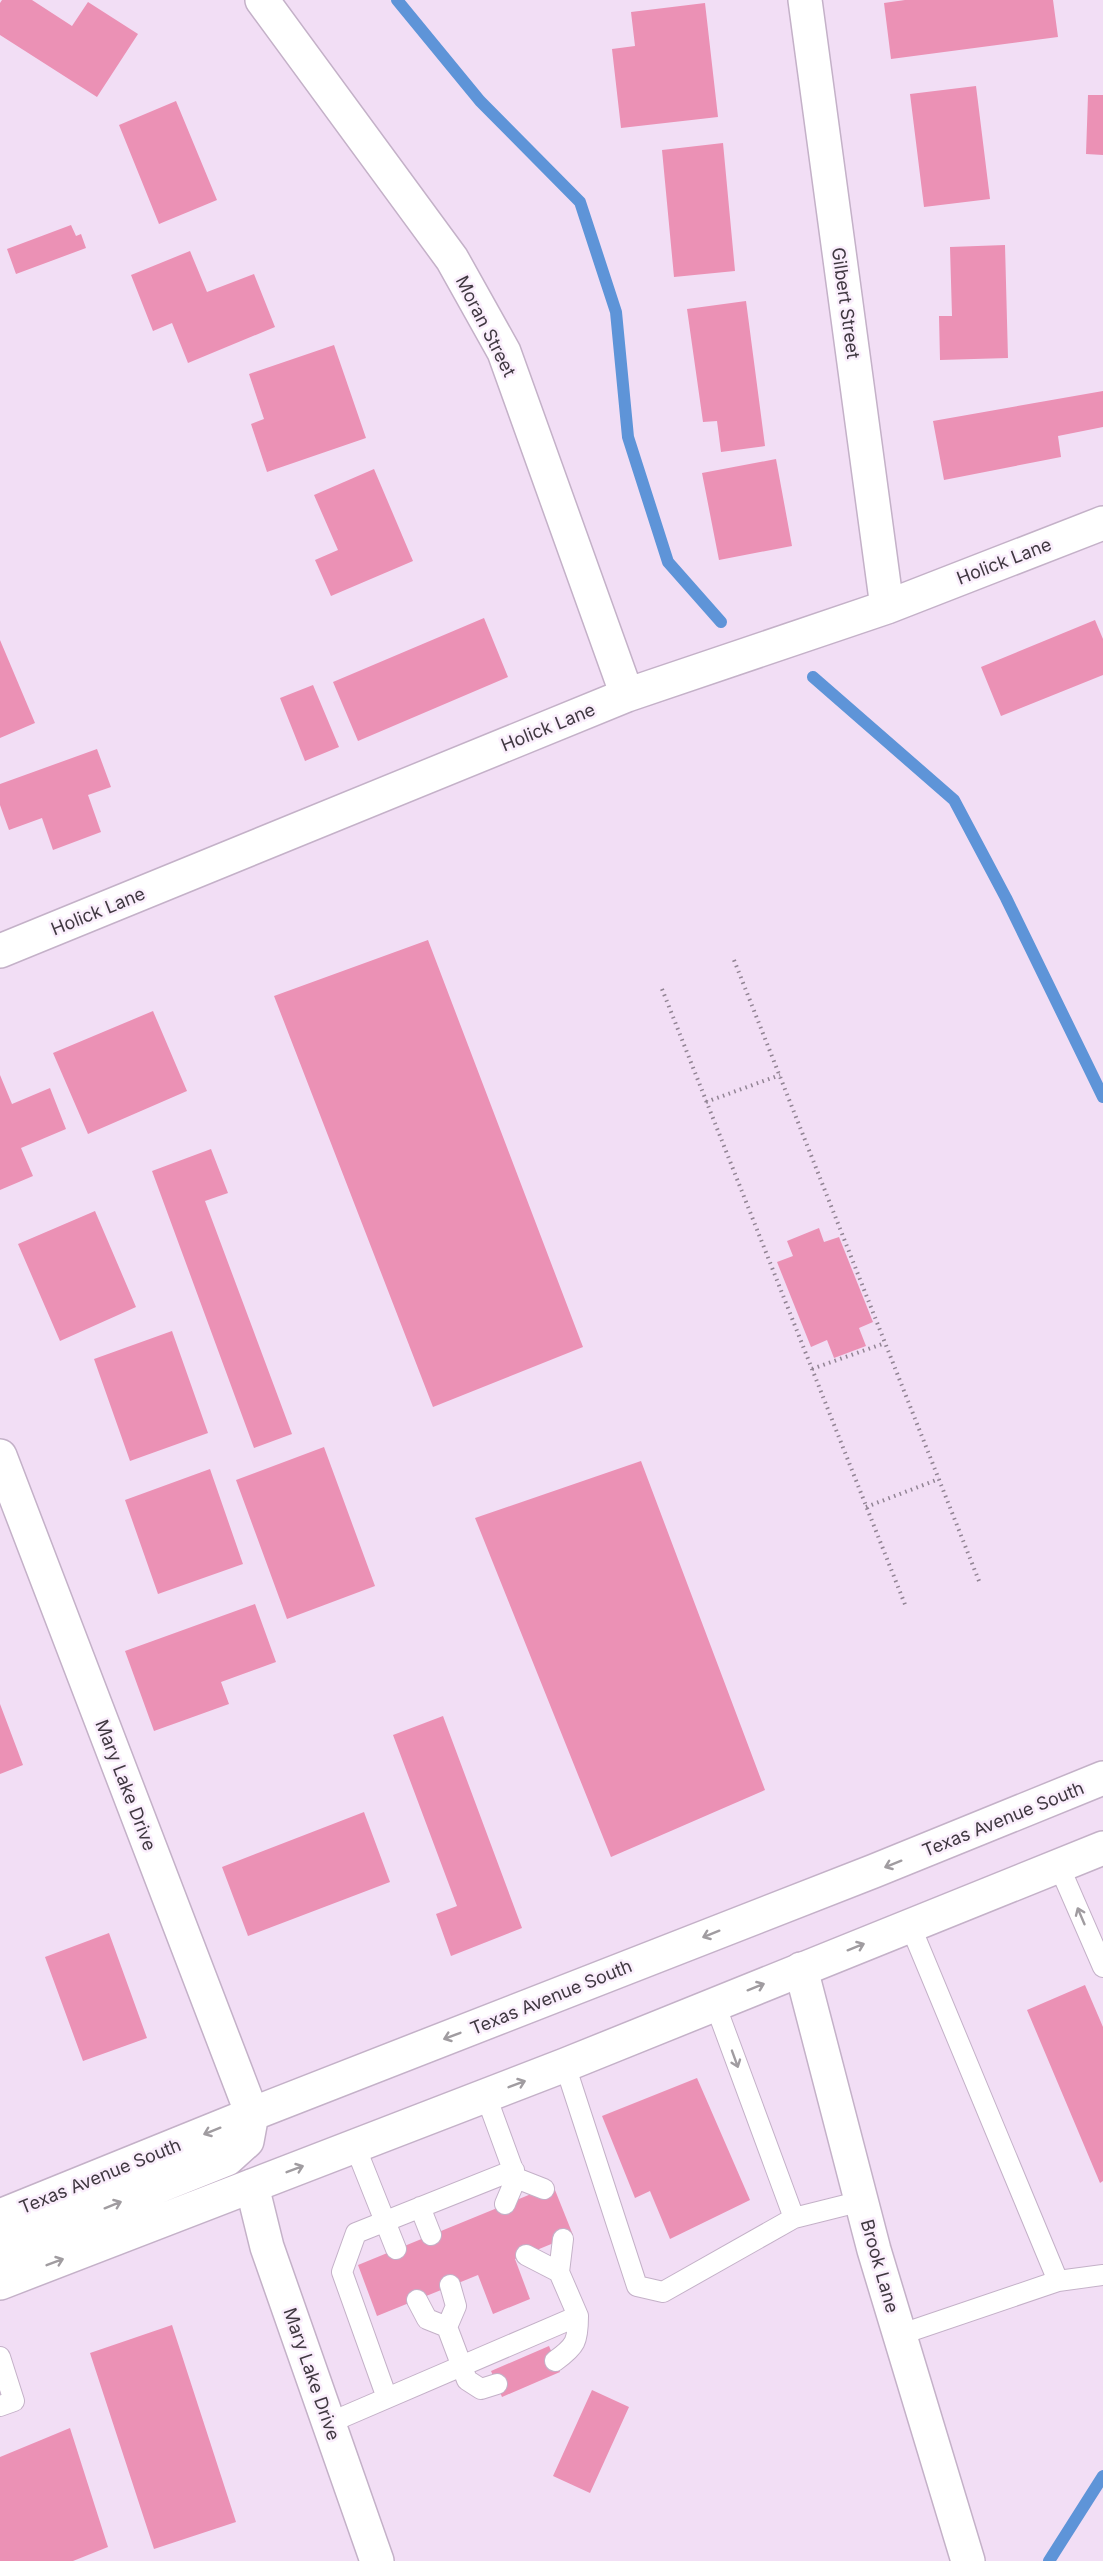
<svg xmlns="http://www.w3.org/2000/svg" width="1103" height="2561" viewBox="0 0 1103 2561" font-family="Inter,sans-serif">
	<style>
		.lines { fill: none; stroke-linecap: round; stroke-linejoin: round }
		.stream { stroke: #5e94d8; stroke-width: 12 }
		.building { fill: #eb91b5 }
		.lane-casing { stroke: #c4b1c8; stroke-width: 22 }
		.street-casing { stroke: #c4b1c8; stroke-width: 36 }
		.primary-casing { stroke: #c4b1c8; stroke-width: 36 }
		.path { stroke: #928494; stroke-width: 4; stroke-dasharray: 1.5 4.5; stroke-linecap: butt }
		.lane { stroke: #fff; stroke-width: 20 }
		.street { stroke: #fff; stroke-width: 33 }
		.primary { stroke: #fff; stroke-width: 33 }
		.oneway { stroke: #a09ca0 }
		.labels { text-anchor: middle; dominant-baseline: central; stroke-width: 5; stroke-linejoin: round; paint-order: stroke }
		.street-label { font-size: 18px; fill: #403841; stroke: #faeefc }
	</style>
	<rect width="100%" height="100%" fill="#f2def5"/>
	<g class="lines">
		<path class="stream" d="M 397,0 L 480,101 L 580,202 L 616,312 L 628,437 L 668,562 L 721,622
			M 813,677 L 954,800 L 1006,898 L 1103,1097
			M 1049,2561 L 1103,2476"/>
	</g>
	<path class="building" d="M 2,0 L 32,0 L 72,26 L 88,2 L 138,34 L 97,97 L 0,35 L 0,3 Z
		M 905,0 L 1053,0 L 1058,37 L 891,59 L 884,3 Z
		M 705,3 L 718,117 L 621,128 L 612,49 L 635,46 L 631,12 Z
		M 976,86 L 990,199 L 924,207 L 910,94 Z
		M 1088,95 L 1103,95 L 1103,155 L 1086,154 Z
		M 176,101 L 217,200 L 159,224 L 119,125 Z
		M 723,143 L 735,271 L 674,277 L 662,150 Z
		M 71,225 L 76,236 L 81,234 L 86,248 L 16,274 L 7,249 Z
		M 1005,245 L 1008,358 L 940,360 L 939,316 L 952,316 L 950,247 Z
		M 190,251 L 207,292 L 254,274 L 275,327 L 188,363 L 172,323 L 153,331 L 131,275 Z
		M 746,301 L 765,446 L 721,452 L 717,421 L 703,422 L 687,309 Z
		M 334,345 L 366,438 L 267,472 L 251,424 L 264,419 L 249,374 Z
		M 1103,391 L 1103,427 L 1058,436 L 1061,457 L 944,480 L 933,421 Z
		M 776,459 L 792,546 L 719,560 L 702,473 Z
		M 374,469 L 413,561 L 331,596 L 315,560 L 338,550 L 314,495 Z
		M 484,618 L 508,677 L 358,741 L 333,682 Z
		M 1095,620 L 1103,639 L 1103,675 L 1001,716 L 981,667 Z
		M 0,640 L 35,723 L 0,738 Z
		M 313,685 L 339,747 L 305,761 L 280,698 Z
		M 97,749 L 111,787 L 88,795 L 101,832 L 53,850 L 42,818 L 9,830 L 0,805 L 0,784 Z
		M 428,940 L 583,1347 L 433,1407 L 274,996 Z
		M 153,1011 L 187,1091 L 88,1134 L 53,1053 Z
		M 0,1075 L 12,1104 L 50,1088 L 66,1129 L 21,1148 L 33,1176 L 0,1190 Z
		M 211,1149 L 228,1193 L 205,1201 L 292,1434 L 254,1448 L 152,1171 Z
		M 95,1211 L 136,1307 L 60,1341 L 18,1244 Z
		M 819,1228 L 824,1242 L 839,1237 L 873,1322 L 859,1328 L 866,1346 L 834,1358 L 827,1340 L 811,1347 L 777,1262 L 793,1256 L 787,1241 Z
		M 172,1331 L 208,1433 L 130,1461 L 94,1359 Z
		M 324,1447 L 375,1586 L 287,1619 L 236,1480 Z
		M 641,1461 L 765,1790 L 611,1857 L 475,1518 Z
		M 210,1469 L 243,1564 L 158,1594 L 125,1500 Z
		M 255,1604 L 276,1662 L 221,1682 L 229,1704 L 154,1731 L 125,1651 Z
		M 0,1704 L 23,1765 L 0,1774 Z
		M 443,1716 L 522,1928 L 451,1956 L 436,1914 L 457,1906 L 393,1735 Z
		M 364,1812 L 390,1882 L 248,1936 L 222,1867 Z
		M 109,1933 L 147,2038 L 83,2061 L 45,1957 Z
		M 1085,1985 L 1103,2027 L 1103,2181 L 1100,2183 L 1027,2010 Z
		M 697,2078 L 750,2200 L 670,2239 L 650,2191 L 635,2198 L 602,2116 Z
		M 553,2185 L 573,2235 L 515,2259 L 530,2299 L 493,2314 L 478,2275 L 377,2316 L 358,2265 Z
		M 172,2325 L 236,2522 L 154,2549 L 90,2353 Z
		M 549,2346 L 560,2372 L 502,2397 L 491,2371 Z
		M 592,2390 L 629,2407 L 590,2493 L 553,2476 Z
		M 70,2428 L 108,2547 L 73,2561 L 0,2561 L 0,2457 Z"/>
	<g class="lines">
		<defs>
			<path id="lane" d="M 1059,1866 L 1103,1967
				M 715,2004 L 794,2218
				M 565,2065 L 637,2286 L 663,2292 L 794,2218 L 862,2201
				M 486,2096 L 516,2178 L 544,2189
				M 355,2146 L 396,2249
				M 505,2204 L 516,2178
				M 420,2207 L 431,2235
				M 526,2255 L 559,2272
				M 1058,2281 L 1103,2275
				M 450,2285 L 456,2306 L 447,2327 L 467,2380 L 481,2389 L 497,2384
				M 417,2300 L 427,2319 L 447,2327
				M 899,2335 L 1058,2281 L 910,1925
				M 0,2357 L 14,2401 L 0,2406
				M 555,2361 C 576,2346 578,2341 578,2316
				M 387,2398 L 342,2272 L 356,2233 L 514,2170
				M 329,2423 L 578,2316 L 559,2272 L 563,2239"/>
			<path id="street" d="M 262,0 L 452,259 L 504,352 L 627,695
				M 805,0 L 887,607
				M 0,951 L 627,695 L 887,607 L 1103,523
				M 0,1456 L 252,2114
				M 801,1969 L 874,2250 L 968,2561
				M 252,2186 L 267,2247 L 377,2561"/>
			<path id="primary" d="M 0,2216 L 252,2114 L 874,1871 L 1103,1778
				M 0,2250 L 227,2159 L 247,2141 L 252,2114
				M 0,2283 L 565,2065 L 1103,1848"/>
		</defs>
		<use href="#lane" class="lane-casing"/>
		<use href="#street" class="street-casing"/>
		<use href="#primary" class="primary-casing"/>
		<path class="path" d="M 734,960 L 979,1581
			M 662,989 L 906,1607
			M 706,1102 L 780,1075
			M 812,1369 L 885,1343
			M 866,1507 L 939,1479"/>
		<use href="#lane" class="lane"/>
		<use href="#street" class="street"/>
		<use href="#primary" class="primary"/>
	</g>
	<defs><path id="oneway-shaft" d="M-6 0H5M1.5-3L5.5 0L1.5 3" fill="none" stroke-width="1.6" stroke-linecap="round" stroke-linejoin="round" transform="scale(1.5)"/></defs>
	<g class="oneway">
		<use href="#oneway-shaft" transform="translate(893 1864) rotate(158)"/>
		<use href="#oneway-shaft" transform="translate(1081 1916) rotate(-113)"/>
		<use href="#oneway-shaft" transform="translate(711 1934) rotate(158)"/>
		<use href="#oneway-shaft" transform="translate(856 1947) rotate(-22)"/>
		<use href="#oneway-shaft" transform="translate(756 1987) rotate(-22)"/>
		<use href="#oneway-shaft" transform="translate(452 2036) rotate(159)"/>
		<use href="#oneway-shaft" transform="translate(735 2059) rotate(70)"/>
		<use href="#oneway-shaft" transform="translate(517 2084) rotate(-21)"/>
		<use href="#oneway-shaft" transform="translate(212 2131) rotate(158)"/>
		<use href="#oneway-shaft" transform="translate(295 2169) rotate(-21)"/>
		<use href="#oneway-shaft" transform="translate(113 2205) rotate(-22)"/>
		<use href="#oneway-shaft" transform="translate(55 2262) rotate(-21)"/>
	</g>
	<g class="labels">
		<g class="street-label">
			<text transform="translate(846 303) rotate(82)">Gilbert Street</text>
			<text transform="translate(486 326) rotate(63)">Moran Street</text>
			<text transform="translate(1004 561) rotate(-21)">Holick Lane</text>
			<text transform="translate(548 727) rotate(-22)">Holick Lane</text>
			<text transform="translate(98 911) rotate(-22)">Holick Lane</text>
			<text transform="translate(126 1785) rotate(69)">Mary Lake Drive</text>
			<text transform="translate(1003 1819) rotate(-22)">Texas Avenue South</text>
			<text transform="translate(551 1997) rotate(-22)">Texas Avenue South</text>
			<text transform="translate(100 2176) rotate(-22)">Texas Avenue South</text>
			<text transform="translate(880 2266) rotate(74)">Brook Lane</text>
			<text transform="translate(312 2374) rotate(71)">Mary Lake Drive</text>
		</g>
	</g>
</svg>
